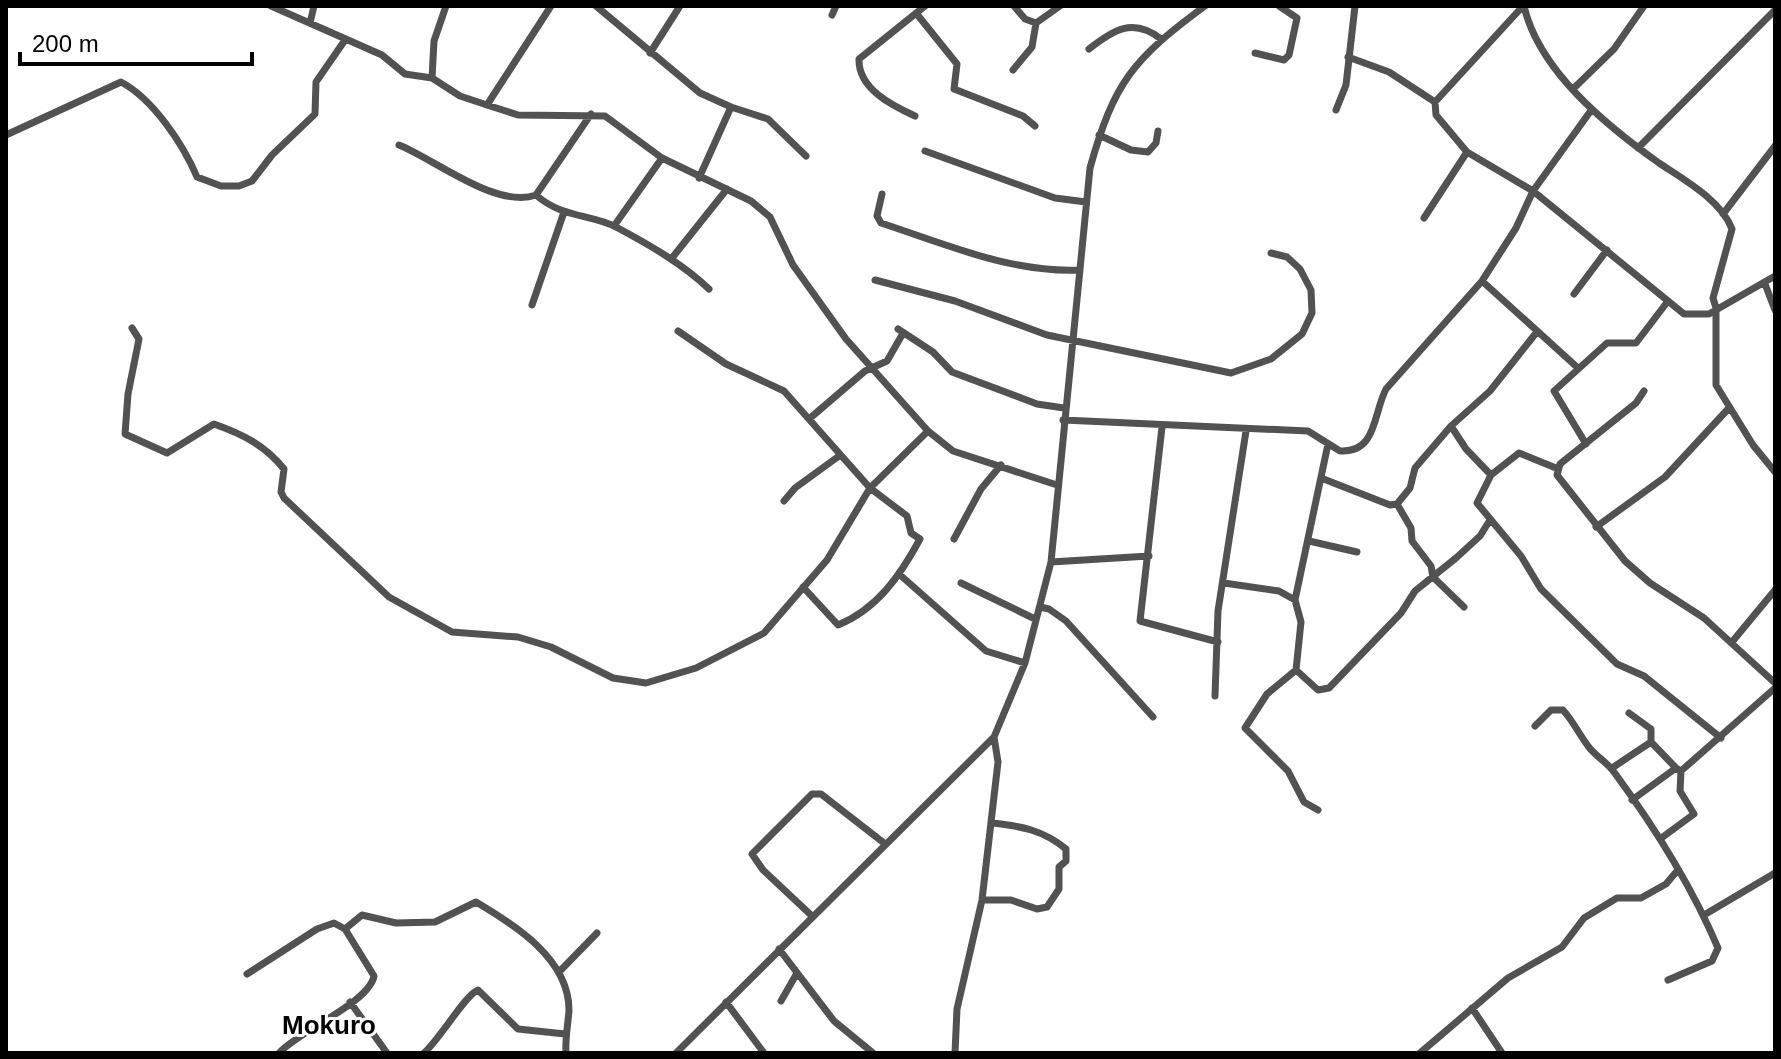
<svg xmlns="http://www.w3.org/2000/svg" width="1781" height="1059" viewBox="0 0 1781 1059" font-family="Arial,sans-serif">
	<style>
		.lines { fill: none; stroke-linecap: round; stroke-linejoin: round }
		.minor { stroke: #525252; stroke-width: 7 }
		.labels { text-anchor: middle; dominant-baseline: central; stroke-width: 6; stroke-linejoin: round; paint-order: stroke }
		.quarter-label { font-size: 26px; font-weight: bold; fill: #000; stroke: #fff }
	</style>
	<rect width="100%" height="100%" fill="#fff"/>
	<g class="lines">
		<path class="minor" d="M 271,6 L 382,55 L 405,74 L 432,78 L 460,96 L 487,105 L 518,115 L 605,116 L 662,158 L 751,201 L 770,217 L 793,265 L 846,339 L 928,431 L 953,451 L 1057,485
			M 596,6 L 700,93 L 731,107
			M 1014,6 L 1025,19 L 1036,23
			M 1523,6 L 1435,102 L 1436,115 L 1467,152 L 1533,191 L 1684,314 L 1709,314 L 1775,276
			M 1524,6 C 1539,71 1607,126 1659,163 C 1683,179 1721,200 1732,229 L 1713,298 L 1716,308 L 1716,385 L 1753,445 L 1775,472
			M 916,13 L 957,64 L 954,89 L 1023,116 L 1035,126
			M 832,15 L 836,6
			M 310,23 L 314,6
			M 1089,49 C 1113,30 1133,17 1161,39
			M 650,53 L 680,6
			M 1255,53 L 1284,60 L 1289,55 L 1297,18 L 1279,6
			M 1348,57 L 1389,72 L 1435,102
			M 1013,70 L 1032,47 L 1036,23 L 1060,6
			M 432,78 L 434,41 L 446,6
			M 1574,88 L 1614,49 L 1644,6
			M 487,105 L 551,6
			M 1336,110 L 1346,85 L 1355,6
			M 915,116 C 893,106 858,89 859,59 L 925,6
			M 6,135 L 121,82 C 153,99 183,144 197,177 L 221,186 L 239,186 L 252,181 L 272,155 L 315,114 L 316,82 L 345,40
			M 1099,135 L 1131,150 L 1148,152 L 1156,143 L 1158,131
			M 399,145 C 436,160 496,209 536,195 L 591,114
			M 1638,148 L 1775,10
			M 925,151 L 1055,198 L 1086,202
			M 699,178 L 731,107 L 768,119 L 806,156
			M 882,194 L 877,216 L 881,223 C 945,244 1011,273 1079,270
			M 536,195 C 562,218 590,214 616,227 C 648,244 683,264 709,289
			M 1723,214 L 1775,146
			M 1424,218 L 1467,152
			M 614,226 L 662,158
			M 672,258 L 727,189
			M 875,280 L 955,301 L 1047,335 L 1231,373 L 1271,359 L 1302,334 L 1312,313 L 1311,290 L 1300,269 L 1287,257 L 1271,253
			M 1482,281 L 1578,368
			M 1765,284 L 1775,310
			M 1574,294 L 1607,250
			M 532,305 L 564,212
			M 132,328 L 139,339 L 128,394 L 125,434 L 167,453 L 214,424 C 242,434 265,445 284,469 L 281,492 L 284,498 L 389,597 L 452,632 L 518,637 L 551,647 L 613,678 L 646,683 L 696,668 L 764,633 L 827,560 L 870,488 L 928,431
			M 898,329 L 933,352 L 952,372 L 1037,404 L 1064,408
			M 678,331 L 726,364 L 784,391 L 870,488 L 907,516 L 911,533 L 920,539 C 900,576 877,609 838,625 L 803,587
			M 1644,391 L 1636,403 L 1560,464 L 1557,475 L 1625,561 L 1650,583 L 1704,618 L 1775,683
			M 809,419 L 865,371 L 887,361 L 902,335
			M 1063,420 L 1308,431 L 1340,451 C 1377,453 1373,414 1386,389 L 1482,281 L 1516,228 L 1533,191 L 1592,109
			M 1451,426 L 1466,449 L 1491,475 L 1477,503 L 1521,556 L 1541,589 L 1617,664 L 1644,676 L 1721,738
			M 1162,427 L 1140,621 L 1218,642
			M 1586,444 L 1554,391 L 1607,343 L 1636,343 L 1668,301
			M 1491,475 L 1519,453 L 1556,468
			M 1321,478 L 1390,505 L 1397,504 L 1410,488 L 1415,468 L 1451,426 L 1490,391 L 1536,333
			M 784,501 L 795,488 L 839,456
			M 1397,504 L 1411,528 L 1412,541 L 1431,566 L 1433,577 L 1464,607
			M 1596,527 L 1665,477 L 1729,408
			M 954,539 L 981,489 L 1001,465
			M 1309,541 L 1357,552
			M 1051,562 L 1149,556
			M 899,574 L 986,651 L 1025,663
			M 961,583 L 1035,619
			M 1224,583 L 1279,591 L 1295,600
			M 1040,607 L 1049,609 L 1066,621 L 1153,717
			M 1732,642 L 1775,590
			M 1296,670 L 1318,690 L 1329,688 L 1401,613 L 1415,591 L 1456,558 L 1480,536 L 1490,520
			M 1215,696 L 1218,611 L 1246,431
			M 1629,713 L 1651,729 L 1651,742 L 1676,768
			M 1535,726 L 1551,710 L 1563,710 C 1573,721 1579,734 1588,746 C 1595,756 1607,762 1614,772 C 1653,825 1693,889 1718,948 L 1712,961 L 1668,980
			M 1612,768 L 1651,742
			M 1632,800 L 1676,768 L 1681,771 L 1775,688
			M 1318,810 L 1304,802 L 1288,771 L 1245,728 L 1267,694 L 1296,670 L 1301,622 L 1295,600 L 1328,444
			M 1660,839 L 1694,814 L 1680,791 L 1681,771
			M 982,900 L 1011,900 L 1037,909 L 1047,907 L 1059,889 L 1059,867 L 1066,861 L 1066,849 C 1043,830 1021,826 992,823
			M 811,915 L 763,870 L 752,854 L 812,794 L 821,794 L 884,843
			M 1704,915 L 1775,873
			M 345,929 L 362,915 L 396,923 L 435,922 L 476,902 C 515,925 569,959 569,1010 C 568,1025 565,1038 566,1053
			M 779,949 L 834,1021 L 873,1053
			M 559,972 L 597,933
			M 247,974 L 317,929 L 334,923 L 345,929 L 374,976 C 369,1003 300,1030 279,1053
			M 781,1001 L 797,973
			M 350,1002 L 387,1053
			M 726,1002 L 764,1053
			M 1472,1008 L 1502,1053
			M 424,1053 C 440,1039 466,994 478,990 L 518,1029 L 565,1034
			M 676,1053 L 994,737 L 1025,663 L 1051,562 L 1090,168 C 1114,82 1133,59 1205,6
			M 955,1053 L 957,1009 L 982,900 L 998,762 L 994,737
			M 1420,1053 L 1508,978 L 1562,947 L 1584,918 L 1617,898 L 1641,898 L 1666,884 L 1677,871"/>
	</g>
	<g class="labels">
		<g class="quarter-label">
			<text x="329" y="1025">Mokuro</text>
		</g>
	</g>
	<rect width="1781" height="1059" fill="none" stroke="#000000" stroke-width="16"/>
	<path d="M20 52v12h232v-12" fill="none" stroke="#000000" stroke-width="4"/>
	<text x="32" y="52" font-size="24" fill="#000000" stroke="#ffffff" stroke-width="6" paint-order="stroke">200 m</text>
</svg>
